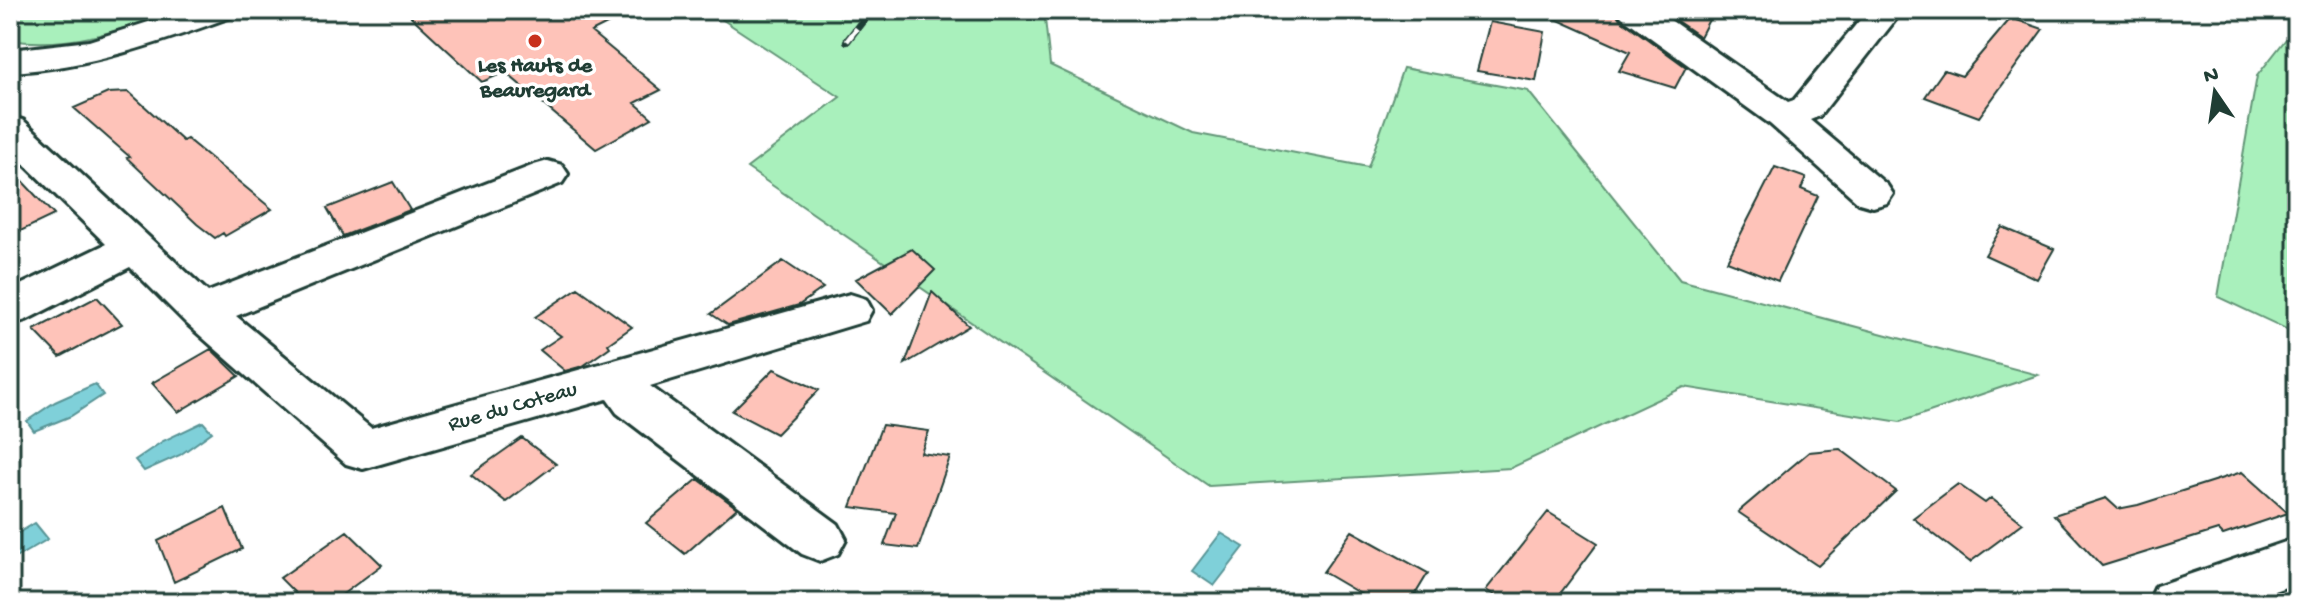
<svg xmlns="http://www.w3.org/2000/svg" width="2307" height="613" viewBox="0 0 2307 613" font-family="'Gochi Hand',sans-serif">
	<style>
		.green { fill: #a9f0bc; stroke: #649678; stroke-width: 2 }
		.water { fill: #7fd0d9; stroke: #599597; stroke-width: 2 }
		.building { fill: #fec3b9; stroke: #1f3d34; stroke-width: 2 }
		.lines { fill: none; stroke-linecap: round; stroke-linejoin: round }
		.minor-casing { stroke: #1f3d34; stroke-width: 6 }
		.minor { fill: #fff; fill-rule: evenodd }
		.rail-casing { stroke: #1f3d34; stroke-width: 8 }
		.rail { stroke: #fff; stroke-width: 5; stroke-dasharray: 16; stroke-linecap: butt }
		.poi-dot { fill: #c8321e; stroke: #fff; stroke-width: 3 }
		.labels { text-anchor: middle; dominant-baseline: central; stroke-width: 7; stroke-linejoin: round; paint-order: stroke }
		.poi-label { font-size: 22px; font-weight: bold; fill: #1f3d34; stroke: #fff }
		.street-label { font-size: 22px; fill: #1f3d34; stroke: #fff }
	</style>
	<rect width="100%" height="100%" fill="#fff"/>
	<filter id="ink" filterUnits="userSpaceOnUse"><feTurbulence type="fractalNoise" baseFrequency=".0125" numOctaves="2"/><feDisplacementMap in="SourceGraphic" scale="16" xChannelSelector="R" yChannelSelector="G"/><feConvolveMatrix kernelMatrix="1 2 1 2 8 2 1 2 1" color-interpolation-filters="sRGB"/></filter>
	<g filter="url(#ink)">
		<path class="green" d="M 10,10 L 177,10 C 123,30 69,49 10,40 Z
			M 714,10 L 1044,10 L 1050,65 L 1193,133 L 1368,167 L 1403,68 L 1528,91 L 1680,280 L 2038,375 L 1900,422 L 1684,387 L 1511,468 L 1209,486 L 747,168 L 840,97 L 711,12 Z
			M 2297,25 L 2297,334 L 2218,297 L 2257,76 Z"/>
		<path class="water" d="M 95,384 L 103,395 L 71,416 L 34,431 L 27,421 L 55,402 Z
			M 203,422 L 212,432 L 180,455 L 144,471 L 135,460 L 163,441 Z
			M 35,523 L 48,539 L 10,561 L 10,538 Z
			M 1221,533 L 1244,547 L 1214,586 L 1192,571 Z"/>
		<path class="building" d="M 404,10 L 635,10 L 591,32 L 661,90 L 635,103 L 652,118 L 596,149 L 505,72 L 482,82 Z
			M 1536,10 L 1614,10 L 1620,19 L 1686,67 L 1675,88 L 1619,71 L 1630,52 Z
			M 1661,10 L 1714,10 L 1700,37 Z
			M 2011,18 L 2043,29 L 1979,117 L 1925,97 L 1944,70 L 1962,76 Z
			M 1490,22 L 1545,32 L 1536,81 L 1477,71 Z
			M 129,92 L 183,141 L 187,139 L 272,209 L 225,236 L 223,233 L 215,238 L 197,224 L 127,158 L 130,157 L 74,108 L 108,93 Z
			M 1775,167 L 1806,178 L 1801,189 L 1818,196 L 1778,281 L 1727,261 Z
			M 10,168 L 54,215 L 10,236 Z
			M 393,182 L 410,210 L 343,236 L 327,208 Z
			M 2002,227 L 2054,249 L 2037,279 L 1985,255 Z
			M 912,249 L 935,270 L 892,314 L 856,279 Z
			M 783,261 L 823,288 L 799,305 L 728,325 L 711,314 Z
			M 578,288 L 632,327 L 608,344 L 610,347 L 583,366 L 565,371 L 540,350 L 561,336 L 535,317 Z
			M 932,292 L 969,326 L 905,364 Z
			M 97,297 L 122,324 L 60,357 L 34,330 Z
			M 211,349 L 239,376 L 178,412 L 152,383 Z
			M 774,369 L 819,390 L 776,434 L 732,411 Z
			M 882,425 L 929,431 L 921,453 L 950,457 L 918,549 L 884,545 L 896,513 L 851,507 Z
			M 522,438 L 556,464 L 506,502 L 471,474 Z
			M 1840,449 L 1896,491 L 1818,566 L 1738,512 L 1809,452 Z
			M 2242,472 L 2288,513 L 2223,535 L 2218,530 L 2102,566 L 2054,515 L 2106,498 L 2118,509 L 2138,505 Z
			M 698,479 L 737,508 L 685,554 L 646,523 Z
			M 1958,484 L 1985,503 L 1991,498 L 2023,523 L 1970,562 L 1913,518 Z
			M 225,508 L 242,549 L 174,582 L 158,541 Z
			M 1548,512 L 1598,543 L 1553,603 L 1507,603 L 1486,590 Z
			M 347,531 L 382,565 L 331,603 L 305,603 L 280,578 Z
			M 1352,531 L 1428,573 L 1410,603 L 1376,603 L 1323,572 Z"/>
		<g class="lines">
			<defs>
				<path id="minor" d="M 186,10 L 236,10 L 231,17 C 159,43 88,68 10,72 L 10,50 L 89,41 Z
					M 1617,10 L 1656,10 L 1788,102 L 1794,100 L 1868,10 L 1903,10 L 1820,116 L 1810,120 L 1887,185 L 1893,194 L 1887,203 L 1873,207 L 1859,203 L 1770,124 L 1622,17 Z
					M 10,116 L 23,120 L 208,292 L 534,165 L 548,161 L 562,165 L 568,174 L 562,183 L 236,316 L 371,428 L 850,294 L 866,299 L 872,310 L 866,321 L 650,386 L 838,524 L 846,539 L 838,554 L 820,561 L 802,554 L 617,413 L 607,399 L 363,469 L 346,464 L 186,323 L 130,267 L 26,320 L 10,325 L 10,290 L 106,244 L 10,150 Z
					M 2297,538 L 2297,583 L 2240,603 L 2148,603 L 2156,586 Z"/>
			</defs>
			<use href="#minor" class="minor-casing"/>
			<use href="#minor" class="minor"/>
			<defs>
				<path id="rail" d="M 847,41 L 871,10"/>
			</defs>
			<use href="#rail" class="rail-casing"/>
			<use href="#rail" class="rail"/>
		</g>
	</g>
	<circle class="poi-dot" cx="535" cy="41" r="8"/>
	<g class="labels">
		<g class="poi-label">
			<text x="535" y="67">Les Hauts de<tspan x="535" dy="25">Beauregard</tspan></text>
		</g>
		<g class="street-label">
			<text transform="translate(513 408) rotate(-16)">Rue du Coteau</text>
		</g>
	</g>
	<rect width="2307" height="613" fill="none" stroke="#fff" stroke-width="40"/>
	<rect x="20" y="20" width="2267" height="573" fill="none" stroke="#1f3d34" stroke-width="3" filter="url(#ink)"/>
	<g transform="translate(2215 92) rotate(347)" stroke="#ffffff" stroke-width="6" paint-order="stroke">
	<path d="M0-6L14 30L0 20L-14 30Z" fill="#1f3d34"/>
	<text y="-12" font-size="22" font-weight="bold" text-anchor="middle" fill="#1f3d34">N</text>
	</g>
</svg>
